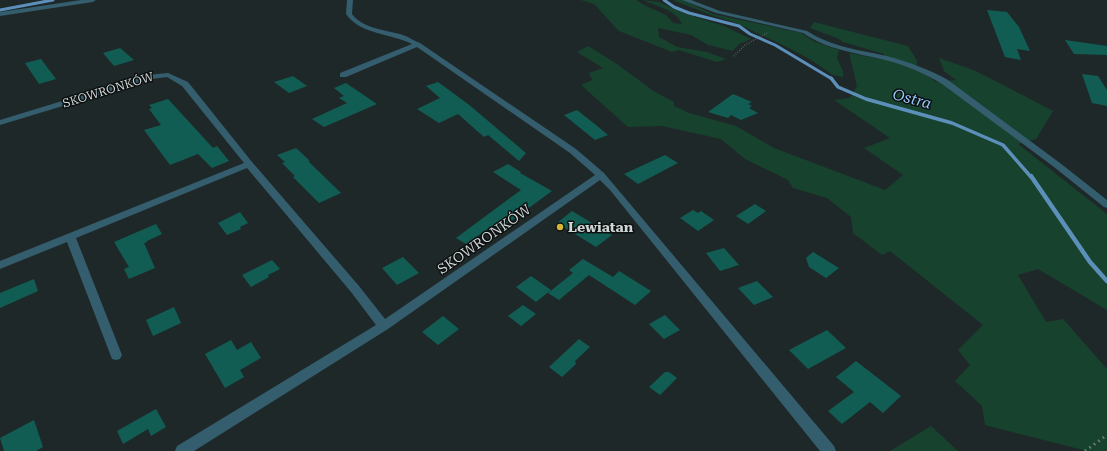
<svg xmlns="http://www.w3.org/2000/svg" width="1107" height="451" viewBox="0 0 1107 451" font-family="'Roboto Serif',serif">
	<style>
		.green { fill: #17422e }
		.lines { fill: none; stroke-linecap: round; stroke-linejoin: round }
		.stream-far2 { stroke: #5c8fba; stroke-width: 3 }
		.stream-far1 { stroke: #5c8fba; stroke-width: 3.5 }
		.stream { stroke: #5c8fba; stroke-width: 4.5 }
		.building { fill: #115d53 }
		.path-far1 { stroke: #787f80; stroke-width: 1.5; stroke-dasharray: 0.5 2; stroke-linecap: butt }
		.path { stroke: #787f80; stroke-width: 3; stroke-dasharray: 1.5 4; stroke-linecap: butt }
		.minor { fill: #345d6d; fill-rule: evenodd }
		.poi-dot { fill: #d4b535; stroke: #0c1010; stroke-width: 1.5 }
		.labels { text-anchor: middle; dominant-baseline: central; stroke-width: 3; stroke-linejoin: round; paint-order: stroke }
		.far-street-label { font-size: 12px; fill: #cfd4d5; stroke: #0c1010 }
		.poi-label { font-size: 14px; font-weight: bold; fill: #cfd4d5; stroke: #0c1010; text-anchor: start }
		.street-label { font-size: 14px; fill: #cfd4d5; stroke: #0c1010 }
		.water-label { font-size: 15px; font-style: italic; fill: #96cafc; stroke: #0c1010 }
	</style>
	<rect width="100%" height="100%" fill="#1f2829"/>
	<path class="green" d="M 581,0 L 636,0 L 646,6 L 666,15 L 673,23 L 682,24 C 677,10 655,6 643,0 L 659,2 L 683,13 L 724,26 L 751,39 L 739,44 L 733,51 L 708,45 L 691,35 L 658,28 L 659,37 L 677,47 L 707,52 L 726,59 L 717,62 L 679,50 L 672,52 L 619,31 L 594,4 Z
		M 673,0 L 682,0 L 713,14 L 801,33 L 815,42 L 839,50 L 837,58 L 843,71 L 843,77 L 833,75 L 811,60 L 789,48 L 736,23 L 711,15 Z
		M 814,22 L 908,46 L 917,61 L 917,71 L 928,76 L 936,82 L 956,80 L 944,71 L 939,58 L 976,71 L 1053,111 L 1036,139 L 1018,144 L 1107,214 L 1107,310 L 1038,269 L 1018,275 L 1046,322 L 1063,319 L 1107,369 L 1107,451 L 1087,451 L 985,425 L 982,406 L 955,381 L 970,365 L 958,350 L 983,325 L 890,251 L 882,255 L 853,233 L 851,217 L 827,198 L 793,188 L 788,180 L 745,159 L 721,139 L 662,126 L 628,127 L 581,85 L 592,80 L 589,73 L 603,68 L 577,52 L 588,46 L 617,64 L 655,92 L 674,102 L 674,106 L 689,113 L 736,126 L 774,148 L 885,190 L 903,175 L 864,148 L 890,138 L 834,100 L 850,98 L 857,86 L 849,53 L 885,60 L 884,54 L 843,42 L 837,38 L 810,28 Z
		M 931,426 L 958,451 L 890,451 Z"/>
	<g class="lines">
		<path class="stream-far2" d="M 664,0 L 674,7 L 689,13 L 739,26 L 750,34 L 775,45 L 832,79
			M 0,10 L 53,0"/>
		<path class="stream-far1" d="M 831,78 L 838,87 L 866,99 L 952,123 L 1003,145 L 1031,177"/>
		<path class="stream" d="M 1031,176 L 1090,262 L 1107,281"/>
	</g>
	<path class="building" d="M 987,10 L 1007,12 L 1019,27 L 1030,51 L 1017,49 L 1021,60 L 1005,57 Z
		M 1065,40 L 1107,46 L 1107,55 L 1074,54 Z
		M 120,48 L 134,60 L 114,66 L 103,53 Z
		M 41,59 L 56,79 L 39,84 L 25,63 Z
		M 1082,74 L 1098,76 L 1107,90 L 1107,106 L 1092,103 Z
		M 293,76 L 307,86 L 289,93 L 274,82 Z
		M 438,82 L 468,104 L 526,153 L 519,161 L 488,135 L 484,137 L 458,114 L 439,123 L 417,109 L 440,98 L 426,86 Z
		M 346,83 L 377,104 L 324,127 L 312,119 L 347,103 L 339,98 L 344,96 L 334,88 Z
		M 733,94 L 752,102 L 748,104 L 752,106 L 749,108 L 758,113 L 741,120 L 731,115 L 728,118 L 708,112 Z
		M 168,99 L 213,148 L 217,146 L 229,161 L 212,168 L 198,154 L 170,165 L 144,130 L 161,125 L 149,109 L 152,108 L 149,105 Z
		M 577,110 L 596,125 L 608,135 L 595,140 L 564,115 Z
		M 296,148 L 310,161 L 308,161 L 341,193 L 319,203 L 293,177 L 295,176 L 282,163 L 285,162 L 277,155 Z
		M 665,155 L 678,163 L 638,184 L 624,174 Z
		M 508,164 L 521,172 L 520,173 L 552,191 L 496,232 L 489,228 L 466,244 L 456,238 L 521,190 L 493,172 Z
		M 755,204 L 766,211 L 748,224 L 736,216 Z
		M 693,210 L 698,213 L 701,211 L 714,220 L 698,231 L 680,218 Z
		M 572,211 L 612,235 L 596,247 L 557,223 Z
		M 240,212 L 248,223 L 240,227 L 241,229 L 227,235 L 218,223 Z
		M 156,224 L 162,234 L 147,241 L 147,242 L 144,243 L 155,268 L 129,279 L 124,269 L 129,267 L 114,242 Z
		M 724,248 L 739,265 L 720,271 L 706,253 Z
		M 813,252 L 839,268 L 826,278 L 809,267 L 806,258 Z
		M 403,257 L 419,273 L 397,285 L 382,268 Z
		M 583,259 L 613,277 L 619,271 L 651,291 L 635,305 L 589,275 L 559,300 L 548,293 L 573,273 L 569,270 Z
		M 272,260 L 280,269 L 268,275 L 269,277 L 251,287 L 242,275 Z
		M 531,276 L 551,290 L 536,302 L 516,287 Z
		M 34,279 L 38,291 L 0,308 L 0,293 Z
		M 757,281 L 773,297 L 754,305 L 738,288 Z
		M 523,305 L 536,314 L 521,326 L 508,316 Z
		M 174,307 L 181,323 L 153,336 L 146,320 Z
		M 665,315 L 680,330 L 664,339 L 649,324 Z
		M 443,316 L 459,329 L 438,345 L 422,332 Z
		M 827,330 L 846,348 L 808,369 L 789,350 Z
		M 579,339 L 590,347 L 575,361 L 576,364 L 562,377 L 549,367 Z
		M 231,340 L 237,350 L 251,342 L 261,358 L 240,370 L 244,377 L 225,388 L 205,354 Z
		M 856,361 L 901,396 L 883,413 L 870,402 L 842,424 L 828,411 L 854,392 L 836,377 Z
		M 665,372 L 669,372 L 677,378 L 660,395 L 649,387 Z
		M 156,409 L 166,427 L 151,436 L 148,429 L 123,444 L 117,431 Z
		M 34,420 L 43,447 L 36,451 L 4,451 L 0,438 Z"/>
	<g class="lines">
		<path class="path-far1" d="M 734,56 L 745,45 L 767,33"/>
		<path class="path" d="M 1085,451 L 1107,435"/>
		<path class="minor" d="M 81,0 L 96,0 L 93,2 L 0,16 L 0,12 Z
			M 347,0 L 353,0 L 352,14 C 363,29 387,30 403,35 C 409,37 414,41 420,43 L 576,149 L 604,173 L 834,446 L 836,451 L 820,451 L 610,190 L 600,180 L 388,329 L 194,451 L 175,451 L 177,446 L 376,325 L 351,292 L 247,168 L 76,238 L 122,355 L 120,359 L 116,360 L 112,359 L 67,242 L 0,269 L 0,261 L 244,163 L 182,86 L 167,77 L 152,79 L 0,125 L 0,120 L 147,75 L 168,73 L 188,82 L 252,162 L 359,286 L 385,319 L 595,175 L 570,153 L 417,47 L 346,77 L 340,77 L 340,73 L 412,44 C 391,33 360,35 346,14 Z
			M 682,0 L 691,0 L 720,11 L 807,31 C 832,47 859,50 887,56 C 908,62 929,69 948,80 L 1060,163 L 1107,200 L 1107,208 L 1104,207 L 1054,167 L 942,84 C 924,73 905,65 885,60 C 856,53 828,50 803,33 L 716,13 Z"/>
	</g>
	<circle class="poi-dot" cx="560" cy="227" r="4"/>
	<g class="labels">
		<g class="far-street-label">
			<text transform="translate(108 90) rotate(-17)">SKOWRONKÓW</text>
		</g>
		<g class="poi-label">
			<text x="568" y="227">Lewiatan</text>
		</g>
		<g class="street-label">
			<text transform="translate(484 239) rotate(-35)">SKOWRONKÓW</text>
		</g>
		<g class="water-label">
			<text transform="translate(912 99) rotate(15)">Ostra</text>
		</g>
	</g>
</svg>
